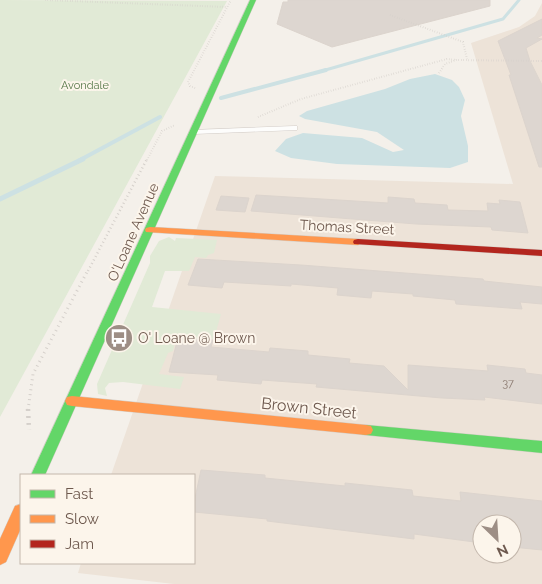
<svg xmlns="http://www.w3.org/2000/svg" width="542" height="584" viewBox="0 0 542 584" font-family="Raleway,sans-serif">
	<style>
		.residential { fill: #ede3d8; fill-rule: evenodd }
		.green { fill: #e1ead6 }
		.water { fill: #cde1e3 }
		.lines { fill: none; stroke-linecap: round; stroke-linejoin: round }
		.stream-far2 { stroke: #cde1e3; stroke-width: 3 }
		.stream-far1 { stroke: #cde1e3; stroke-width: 4 }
		.stream { stroke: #cde1e3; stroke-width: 5 }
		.building { fill: #ddd6d0; stroke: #dcd4cd }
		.lane-casing { stroke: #d3cdc8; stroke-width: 1 }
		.fast-casing { stroke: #d3cdc6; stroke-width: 1 }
		.slow-casing { stroke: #d3cdc6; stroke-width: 1 }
		.jam-casing { stroke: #d3cdc6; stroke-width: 1 }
		.path-far3 { stroke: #d5d0cb; stroke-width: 2; stroke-dasharray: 0.5 2; stroke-linecap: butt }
		.path-far2 { stroke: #d5d0cb; stroke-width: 2.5; stroke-dasharray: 1 3; stroke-linecap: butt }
		.path-far1 { stroke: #d5d0cb; stroke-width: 3; stroke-dasharray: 1 4; stroke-linecap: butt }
		.path { stroke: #d5d0cb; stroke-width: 4.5; stroke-dasharray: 2 5; stroke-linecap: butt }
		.lane { fill: #fdfdfc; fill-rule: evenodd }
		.fast { fill: #63d668; fill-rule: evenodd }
		.slow { fill: #ff974d; fill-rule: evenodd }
		.jam { fill: #b3261e; fill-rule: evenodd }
		.labels { text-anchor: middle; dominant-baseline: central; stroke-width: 4; stroke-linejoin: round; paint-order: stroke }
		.far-park-label { font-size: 11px; fill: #58794a; stroke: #fcf5eb }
		.number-label { font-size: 11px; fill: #8c7b71 }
		.street-label { font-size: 14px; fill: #6e594e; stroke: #fcf5eb }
		.poi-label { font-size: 14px; fill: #6e594e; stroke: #fcf5eb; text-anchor: start }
		.near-street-label { font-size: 16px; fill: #6e594e; stroke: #fcf5eb }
	</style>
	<rect width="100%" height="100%" fill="#f4f0ea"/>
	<path class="residential" d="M 542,3 L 542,584 L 174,584 L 78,573 L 81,563 L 194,563 L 194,475 L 111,475 L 215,176 L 513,184 L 471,43 L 519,27 L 535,16 ZM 482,524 L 512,524 L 512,554 L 482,554 Z"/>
	<path class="green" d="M 0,0 L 227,1 L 0,417 Z
		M 169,237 L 175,241 L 176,238 L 217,240 L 214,253 L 208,255 L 206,258 L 195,257 L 189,271 L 165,271 L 152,307 L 221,314 L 214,339 L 176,339 L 173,351 L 168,353 L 159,374 L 184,377 L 180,389 L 123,382 L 109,383 L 105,388 L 107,396 L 98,394 L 97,384 L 150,263 L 150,256 L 159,241 Z"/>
	<path class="water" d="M 435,74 L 452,80 L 459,87 L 465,100 L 461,116 L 468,146 L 468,162 L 450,168 L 337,164 L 291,158 L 275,151 L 286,139 L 303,133 L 362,138 L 393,152 L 404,150 L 377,132 L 305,119 L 299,116 L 307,111 L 385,89 L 410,79 Z"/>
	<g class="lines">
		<path class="stream-far2" d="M 322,71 L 503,19 L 519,0"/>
		<path class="stream-far1" d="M 221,98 L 326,70
			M 80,160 L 160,117"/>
		<path class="stream" d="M 0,199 L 83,159"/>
	</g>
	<path class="building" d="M 288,0 L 490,0 L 490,6 L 332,47 L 277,24 L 283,2 L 288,2 Z
		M 542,19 L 542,35 L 537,38 L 542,39 L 526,48 L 530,61 L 542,85 L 542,167 L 539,167 L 509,75 L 511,75 L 498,41 Z
		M 256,195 L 388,203 L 388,197 L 414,199 L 415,203 L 447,205 L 448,210 L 488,211 L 487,203 L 500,204 L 499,200 L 520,202 L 528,233 L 492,230 L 491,227 L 416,224 L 251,211 Z
		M 221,196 L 249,198 L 245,212 L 216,210 Z
		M 198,259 L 301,265 L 483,279 L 484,281 L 542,287 L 542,304 L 520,302 L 522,309 L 456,304 L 455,300 L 413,296 L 413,294 L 372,291 L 371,298 L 337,295 L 338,288 L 291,284 L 291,286 L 224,282 L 222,288 L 188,285 Z
		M 178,338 L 213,340 L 211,347 L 269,352 L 270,348 L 308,351 L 308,355 L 350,359 L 349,363 L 384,366 L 408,390 L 408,365 L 488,371 L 487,365 L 525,369 L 526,373 L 542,375 L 542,404 L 484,397 L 485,400 L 442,398 L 316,387 L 317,384 L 262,380 L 261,384 L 217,380 L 218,375 L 169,372 Z
		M 201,470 L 265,475 L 265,478 L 345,486 L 345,483 L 412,490 L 413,496 L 461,501 L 460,492 L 542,501 L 542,550 L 512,547 L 512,524 L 482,524 L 482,543 L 414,534 L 414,539 L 267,521 L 267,519 L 194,512 L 194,503 Z"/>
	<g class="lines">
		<defs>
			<path id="lane" d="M 294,126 L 297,126 L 297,130 L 194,134 L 190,132 L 194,130 Z"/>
			<path id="fast" d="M 250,0 L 256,0 L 45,475 L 31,475 Z
				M 366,425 L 542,441 L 542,453 L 366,435 L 361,434 L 359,430 L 361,426 Z"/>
			<path id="slow" d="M 150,227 L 358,239 L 363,242 L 358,245 L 146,232 L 145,230 L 146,228 Z
				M 72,396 L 366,425 L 371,426 L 373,430 L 371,434 L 366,435 L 72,406 L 67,405 L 65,401 L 67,397 Z
				M 21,504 L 21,528 L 6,562 L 0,565 L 0,539 L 15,506 Z"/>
			<path id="jam" d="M 358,239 L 542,250 L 542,256 L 354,244 L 353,242 L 354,240 Z"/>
		</defs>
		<use href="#lane" class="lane-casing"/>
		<use href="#fast" class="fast-casing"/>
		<use href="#slow" class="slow-casing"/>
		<use href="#jam" class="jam-casing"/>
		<path class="path-far3" d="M 45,0 L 227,7
			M 390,15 L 463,42 L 467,59
			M 439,73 L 445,64 L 456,60 L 542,61
			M 195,88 L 190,86 L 188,82 L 231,0
			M 258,117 L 301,99 L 447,59 L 456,60
			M 147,160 L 162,131 L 175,125"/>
		<path class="path-far2" d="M 88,271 L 147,159"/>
		<path class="path-far1" d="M 28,410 L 33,374 L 88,270"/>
		<path class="path" d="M 28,409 L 29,430"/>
		<use href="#lane" class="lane"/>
		<use href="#fast" class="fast"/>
		<use href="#slow" class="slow"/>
		<use href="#jam" class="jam"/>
	</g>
	<defs>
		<symbol id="bus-disc" viewBox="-11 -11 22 22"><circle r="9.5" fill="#9d8e85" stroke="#fcf5eb"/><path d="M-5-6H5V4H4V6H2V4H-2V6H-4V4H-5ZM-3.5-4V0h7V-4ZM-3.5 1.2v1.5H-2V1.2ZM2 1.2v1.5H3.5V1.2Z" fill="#fff"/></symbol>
	</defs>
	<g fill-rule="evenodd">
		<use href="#bus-disc" x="103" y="322" width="32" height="32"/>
	</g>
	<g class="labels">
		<g class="far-park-label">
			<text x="85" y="85">Avondale</text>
		</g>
		<g class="number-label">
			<text x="508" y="383">37</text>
		</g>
		<g class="street-label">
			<text transform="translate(347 227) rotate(3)">Thomas Street</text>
			<text transform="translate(133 232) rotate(-66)">O'Loane Avenue</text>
		</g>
		<g class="poi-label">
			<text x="138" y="338">O' Loane @ Brown</text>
		</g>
		<g class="near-street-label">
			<text transform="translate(309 408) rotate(6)">Brown Street</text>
		</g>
	</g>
	<rect x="20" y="474" width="175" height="90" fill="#fcf5eb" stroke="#c3b7ac"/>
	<rect x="30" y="490" width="25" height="8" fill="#63d668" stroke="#c3b7ac"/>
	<text x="65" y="499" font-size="15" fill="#6e594e">Fast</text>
	<rect x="30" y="515" width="25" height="8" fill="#ff974d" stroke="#c3b7ac"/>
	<text x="65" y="524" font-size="15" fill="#6e594e">Slow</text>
	<rect x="30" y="540" width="25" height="8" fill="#b3261e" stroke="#c3b7ac"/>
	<text x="65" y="549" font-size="15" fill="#6e594e">Jam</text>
	<g transform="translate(497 539) rotate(155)"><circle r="24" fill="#fcf5eb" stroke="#c3b7ac"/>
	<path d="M0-4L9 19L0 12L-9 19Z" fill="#9d8e85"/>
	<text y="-8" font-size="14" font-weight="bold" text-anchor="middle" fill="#6e594e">N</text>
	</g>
</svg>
